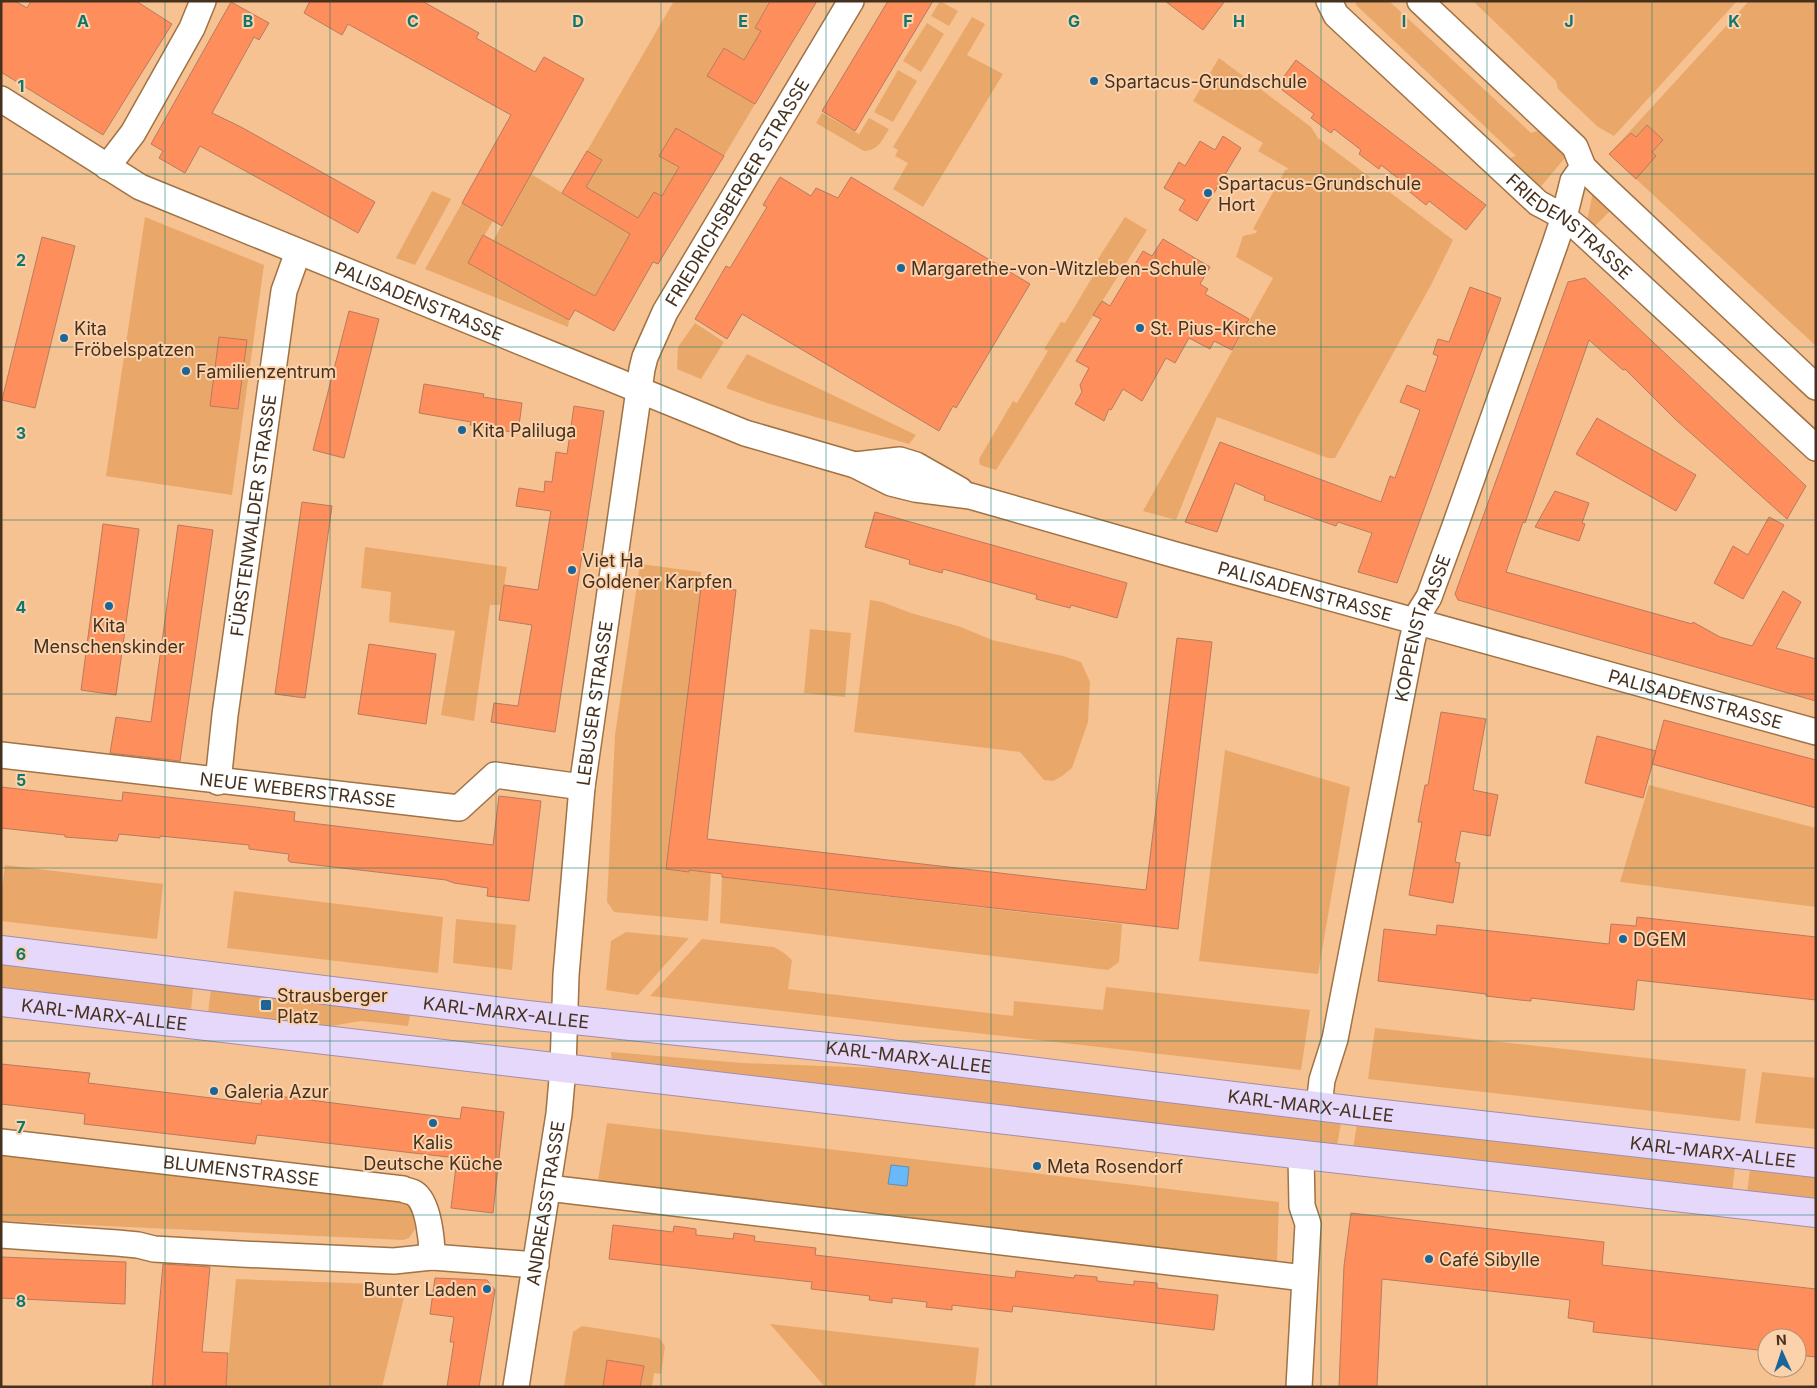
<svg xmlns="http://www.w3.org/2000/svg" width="1817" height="1388" viewBox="0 0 1817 1388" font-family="Inter,sans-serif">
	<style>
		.green { fill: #e9a869 }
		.water { fill: #69b8f8; stroke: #5e90b7 }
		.building { fill: #fe8e5b; stroke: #b87b60 }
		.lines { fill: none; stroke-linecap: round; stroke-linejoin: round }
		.minor-casing { stroke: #a17244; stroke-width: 28 }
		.major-casing { stroke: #a48daa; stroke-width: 30 }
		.minor { stroke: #fff; stroke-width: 25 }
		.major { stroke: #e6d8fa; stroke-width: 28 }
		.grid { fill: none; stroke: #0f766e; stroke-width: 1; stroke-opacity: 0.55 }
		.poi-dot { fill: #1b6598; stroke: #fbd2ac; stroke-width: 2 }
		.labels { text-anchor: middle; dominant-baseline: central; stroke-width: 4; stroke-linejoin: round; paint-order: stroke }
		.poi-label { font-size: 18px; fill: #46311e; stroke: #fbd2ac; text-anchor: start }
		.street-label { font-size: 18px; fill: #46311e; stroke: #fbd2ac }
		.grid-label { font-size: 16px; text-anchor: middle; font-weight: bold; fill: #0f766e; stroke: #fbd2ac; stroke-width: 4; stroke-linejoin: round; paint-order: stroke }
	</style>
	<rect width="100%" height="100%" fill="#f6c292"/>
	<path class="green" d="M 674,1 L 769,1 L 755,28 L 761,31 L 744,60 L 724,48 L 707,76 L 755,104 L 724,156 L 659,156 L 679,167 L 662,196 L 654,192 L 637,219 L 585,188 L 602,161 L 587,151 Z
		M 940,1 L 958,11 L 949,26 L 931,16 Z
		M 1358,1 L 1389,1 L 1531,133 L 1547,128 L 1569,153 L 1538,190 L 1501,161 L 1516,156 L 1355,4 Z
		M 1473,1 L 1737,1 L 1614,136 L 1598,127 L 1558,89 L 1556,81 Z
		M 1749,1 L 1816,1 L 1816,346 L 1609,154 Z
		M 972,17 L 985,24 L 967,55 L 1003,74 L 923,207 L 893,189 L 908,163 L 895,156 L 898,150 L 893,147 Z
		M 927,23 L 944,34 L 921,72 L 903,61 Z
		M 1219,58 L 1311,127 L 1318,138 L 1453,240 L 1431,285 L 1335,458 L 1328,458 L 1217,417 L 1176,520 L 1143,511 L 1273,278 L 1236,257 L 1243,236 L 1256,233 L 1257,231 L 1253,229 L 1285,170 L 1289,169 L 1258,151 L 1263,143 L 1193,101 Z
		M 898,70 L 917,81 L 893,122 L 874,112 Z
		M 822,113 L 859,134 L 869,118 L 889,129 C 882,140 878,151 864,151 L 816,123 Z
		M 531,174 L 630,234 L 594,297 L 493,241 Z
		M 432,191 L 451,199 L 415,265 L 396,258 Z
		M 1593,192 L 1612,209 L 1594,227 L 1587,221 Z
		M 462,203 L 493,221 L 468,263 L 569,320 L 568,327 L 425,269 Z
		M 145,217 L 264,265 L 232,495 L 106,476 Z
		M 1125,217 L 1147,230 L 996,470 L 980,465 L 979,459 L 1013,401 L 1017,403 L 1048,351 L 1044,349 L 1061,322 L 1065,323 L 1096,271 L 1092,268 Z
		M 695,323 L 724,342 L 701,379 L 677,369 L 678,347 Z
		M 747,354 L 916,435 L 909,444 L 767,403 L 726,388 Z
		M 365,547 L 507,567 L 501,605 L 490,605 L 474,721 L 441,715 L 455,631 L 389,622 L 391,592 L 361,588 Z
		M 640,564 L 701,572 L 701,587 L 666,869 L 689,872 L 689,870 L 711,872 L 708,921 L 614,912 L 607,902 L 615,735 Z
		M 870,600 L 882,602 L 911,613 L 961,627 L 992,640 L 1063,656 L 1081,662 L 1090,682 L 1088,722 L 1072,768 L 1062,776 L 1053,781 L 1044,780 L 1020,752 L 854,732 Z
		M 810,629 L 851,633 L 845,697 L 804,693 Z
		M 1225,750 L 1350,787 L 1318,974 L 1199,961 Z
		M 1649,785 L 1816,828 L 1816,907 L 1620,882 Z
		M 5,865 L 163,884 L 157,939 L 1,921 L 1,896 Z
		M 722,877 L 1122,924 L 1119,962 L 1108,970 L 720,923 Z
		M 234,891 L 443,917 L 438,973 L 227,948 Z
		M 456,919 L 516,925 L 512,970 L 453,963 Z
		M 626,932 L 689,938 L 638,995 L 606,990 L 611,941 Z
		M 702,939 L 774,947 L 784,953 L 792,960 L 788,989 L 1013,1016 L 1014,1001 L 1103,1010 L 1106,987 L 1310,1010 L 1301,1070 L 650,996 Z
		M 1,963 L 193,987 L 191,1011 L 1,989 Z
		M 211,989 L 410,1015 L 408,1026 L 361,1021 L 325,1027 L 208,1013 Z
		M 1375,1028 L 1746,1069 L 1740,1121 L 1368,1079 Z
		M 611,1052 L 742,1063 L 879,1068 L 1341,1122 L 1337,1147 L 612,1061 Z
		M 1762,1072 L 1816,1078 L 1816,1129 L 1755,1123 Z
		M 607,1123 L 1279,1202 L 1277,1261 L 598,1181 Z
		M 1357,1124 L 1735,1167 L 1732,1192 L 1353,1148 Z
		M 1,1150 L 400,1196 L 412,1204 L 415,1229 L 409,1238 L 403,1240 L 1,1221 Z
		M 1750,1169 L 1816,1176 L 1816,1201 L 1747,1193 Z
		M 236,1279 L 407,1285 L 382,1387 L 226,1387 Z
		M 770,1324 L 979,1348 L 975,1387 L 825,1387 Z
		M 582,1326 L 659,1338 L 665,1346 L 661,1374 L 654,1373 L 652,1387 L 640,1386 L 643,1366 L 607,1360 L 603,1387 L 564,1387 L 573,1332 Z"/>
	<path class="water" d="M 891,1165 L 909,1167 L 907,1186 L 888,1184 Z"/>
	<path class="building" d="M 1,1 L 15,1 L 27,8 L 31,1 L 136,1 L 172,24 L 103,135 L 1,72 Z
		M 310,1 L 422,1 L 479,33 L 476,38 L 535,72 L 544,57 L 584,79 L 502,226 L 462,203 L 511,115 L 348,24 L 342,35 L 304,13 Z
		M 770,1 L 817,1 L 755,104 L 707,76 L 724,48 L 744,60 L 761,31 L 755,28 Z
		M 888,1 L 933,1 L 855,131 L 822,111 Z
		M 1165,1 L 1225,1 L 1203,30 Z
		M 231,2 L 269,23 L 259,40 L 254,37 L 212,113 L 241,127 L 375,202 L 358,233 L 200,146 L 185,173 L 159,158 L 163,151 L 151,144 Z
		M 1296,60 L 1486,205 L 1466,230 L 1429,201 L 1426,205 L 1406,189 L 1408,186 L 1381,165 L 1379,169 L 1359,154 L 1361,150 L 1334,129 L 1331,133 L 1311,118 L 1314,114 L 1277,86 Z
		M 1647,125 L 1663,140 L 1652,152 L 1656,156 L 1636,179 L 1609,154 L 1631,133 L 1636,137 Z
		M 676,128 L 724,156 L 658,264 L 653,262 L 614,331 L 575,310 L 569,320 L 468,263 L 483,235 L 595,296 L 630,234 L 562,193 L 587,151 L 602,160 L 586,187 L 638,218 L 654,192 L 662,196 L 679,167 L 659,156 Z
		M 1223,136 L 1241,148 L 1197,221 L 1179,210 L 1185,200 L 1164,188 L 1179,162 L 1185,166 L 1200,141 L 1215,150 Z
		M 780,177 L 811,196 L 816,188 L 838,198 L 851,177 L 1030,284 L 956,408 L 953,406 L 939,431 L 742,314 L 727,339 L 695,319 L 726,266 L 730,268 L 767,207 L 763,205 Z
		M 42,237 L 75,246 L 35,408 L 2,400 Z
		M 1163,239 L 1210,267 L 1200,284 L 1208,289 L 1205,294 L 1249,319 L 1232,350 L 1214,341 L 1210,349 L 1189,338 L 1175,363 L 1166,358 L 1142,401 L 1123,389 L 1111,410 L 1109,409 L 1104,421 L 1075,404 L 1082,392 L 1080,385 L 1089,368 L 1076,361 L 1101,319 L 1093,315 L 1102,301 L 1110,306 L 1143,251 L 1152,256 Z
		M 1585,278 L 1806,486 L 1787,519 L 1675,419 L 1625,369 L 1623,370 L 1589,340 L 1525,523 L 1523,522 L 1506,572 L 1692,624 L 1693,622 L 1720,637 L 1752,646 L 1783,591 L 1801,602 L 1776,648 L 1816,659 L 1816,701 L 1458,600 L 1455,594 L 1568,282 Z
		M 1470,287 L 1501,298 L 1397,583 L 1358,572 L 1372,533 L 1338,522 L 1336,526 L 1313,518 L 1264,500 L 1265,496 L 1235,483 L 1217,532 L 1185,522 L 1220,442 L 1381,502 L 1390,476 L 1395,478 L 1420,410 L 1400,402 L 1407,385 L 1425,392 L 1438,356 L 1433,354 L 1438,339 L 1449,342 Z
		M 349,311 L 379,319 L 344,458 L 313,450 Z
		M 219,337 L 247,340 L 238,409 L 210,406 Z
		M 424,384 L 484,394 L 483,397 L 522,403 L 518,433 L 470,425 L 471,422 L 419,413 Z
		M 574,406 L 604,411 L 555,732 L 491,722 L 494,703 L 518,706 L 532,625 L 499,620 L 504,585 L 538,590 L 551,511 L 516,506 L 519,488 L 544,492 L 545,481 L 552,482 L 556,452 L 567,454 Z
		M 1597,418 L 1696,475 L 1676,511 L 1576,454 Z
		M 1555,491 L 1589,503 L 1582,523 L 1585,524 L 1579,541 L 1535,527 Z
		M 302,502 L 332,506 L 305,698 L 275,694 Z
		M 875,512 L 1127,583 L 1117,618 L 1071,605 L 1070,608 L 1036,599 L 1037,595 L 943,569 L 942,573 L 909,564 L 910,560 L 865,547 Z
		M 1769,517 L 1784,525 L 1743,599 L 1714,583 L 1733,546 L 1748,555 Z
		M 103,524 L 139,529 L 116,695 L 81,690 Z
		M 178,525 L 213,530 L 180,761 L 110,753 L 116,717 L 151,722 Z
		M 701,587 L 736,590 L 707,839 L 1146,890 L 1177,638 L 1212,642 L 1178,929 L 722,877 L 722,874 L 689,870 L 689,872 L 666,869 Z
		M 369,644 L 436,654 L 426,724 L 358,714 Z
		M 1441,712 L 1486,719 L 1473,790 L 1498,795 L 1490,836 L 1461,831 L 1455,862 L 1460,863 L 1453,903 L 1409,895 L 1422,822 L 1418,822 L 1425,785 L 1428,785 Z
		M 1664,720 L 1816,760 L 1816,808 L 1652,764 Z
		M 1597,736 L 1656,751 L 1643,798 L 1585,783 Z
		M 1,787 L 122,801 L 123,792 L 255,807 L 295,812 L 294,821 L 493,845 L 499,796 L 541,801 L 529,901 L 487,896 L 488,888 L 454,883 L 446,880 L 290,862 L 288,860 L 289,854 L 249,849 L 249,845 L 160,836 L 160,838 L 119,834 L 117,841 L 65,837 L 65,835 L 1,828 Z
		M 1637,917 L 1816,937 L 1816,1000 L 1637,980 L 1634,1010 L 1531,998 L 1531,1001 L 1520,1000 L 1486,996 L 1486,994 L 1378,981 L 1384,929 L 1436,935 L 1437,925 L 1609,944 L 1611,924 L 1636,926 Z
		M 1,1064 L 90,1073 L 88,1083 L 261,1104 L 262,1094 L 460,1119 L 462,1107 L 504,1112 L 493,1213 L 451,1208 L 457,1158 L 257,1135 L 255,1144 L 84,1124 L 85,1114 L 1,1104 Z
		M 1351,1213 L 1604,1242 L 1602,1265 L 1816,1289 L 1816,1357 L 1797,1355 L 1797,1338 L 1767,1338 L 1767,1351 L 1593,1332 L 1594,1322 L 1568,1318 L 1570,1300 L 1382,1279 L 1377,1387 L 1339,1387 L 1344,1266 Z
		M 613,1225 L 673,1232 L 674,1226 L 696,1229 L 696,1235 L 733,1239 L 734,1233 L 755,1236 L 754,1241 L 816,1248 L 815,1255 L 1015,1278 L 1016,1271 L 1074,1278 L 1075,1275 L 1097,1277 L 1097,1281 L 1134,1285 L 1134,1281 L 1157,1283 L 1157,1288 L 1218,1295 L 1214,1330 L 1013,1306 L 1012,1312 L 952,1305 L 952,1310 L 926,1307 L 927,1302 L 892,1298 L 892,1303 L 869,1300 L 870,1296 L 811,1289 L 812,1282 L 609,1259 Z
		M 1,1257 L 126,1262 L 125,1304 L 1,1298 Z
		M 163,1264 L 210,1267 L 202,1352 L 228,1353 L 226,1387 L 152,1387 Z
		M 435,1278 L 487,1280 L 495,1290 L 479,1387 L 447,1387 L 454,1342 L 450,1342 L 454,1317 L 430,1314 Z
		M 607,1360 L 644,1366 L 640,1387 L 603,1387 Z"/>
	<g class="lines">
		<defs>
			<g id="minor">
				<path id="s1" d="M 1329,1 L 1336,15 L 1538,203 L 1564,217 L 1580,230 L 1816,448"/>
				<path d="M 1420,1 L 1575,147 L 1583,167 L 1594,178 L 1816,387"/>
				<path id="s2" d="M 1,99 L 140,187 L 745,433 L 855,465 L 891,483 L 915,489 L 970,496 L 1172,554 L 1816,732"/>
				<path d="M 107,167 L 133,133 L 192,28 L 203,1"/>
				<path d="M 855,465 L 900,460 L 916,465 L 960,490"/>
				<path id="s3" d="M 1,755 L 459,808 L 495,775 L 582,787"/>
				<path id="s4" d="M 218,782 L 225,715 L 284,291 L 298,252"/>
				<path id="s5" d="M 1319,1106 L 1322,1080 L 1335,1039 L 1412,641 L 1419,613 L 1429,597 L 1455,526 L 1555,244 L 1564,217 L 1573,181 L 1583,167"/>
				<path id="s6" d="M 1,1142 L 403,1189 C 406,1191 411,1191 414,1193 C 429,1202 432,1242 432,1257"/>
				<path d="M 548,1188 L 1304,1278"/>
				<path d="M 1,1235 L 117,1243 L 138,1245 L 154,1249 L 241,1254 L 394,1261 L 432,1257 L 536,1265"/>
				<path id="s7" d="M 516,1387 L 559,1114 L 563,1068 L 566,975 L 582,787 L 642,369 L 645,357 L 665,312 L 851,1"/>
				<path d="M 1299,1387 L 1308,1224 L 1302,1206 L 1301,1155"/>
			</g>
			<g id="major">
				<path id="s8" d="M 1,950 L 527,1015 L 865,1051 L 1365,1112 L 1816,1163"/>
				<path id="s9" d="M 1,1002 L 1278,1152 L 1816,1213"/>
			</g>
		</defs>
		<use href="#minor" class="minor-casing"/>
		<use href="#major" class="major-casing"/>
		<use href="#minor" class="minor"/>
		<use href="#major" class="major"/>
	</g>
	<path class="grid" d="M 165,1 L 165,1387M 330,1 L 330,1387M 496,1 L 496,1387M 661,1 L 661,1387M 826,1 L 826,1387M 991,1 L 991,1387M 1156,1 L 1156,1387M 1321,1 L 1321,1387M 1487,1 L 1487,1387M 1652,1 L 1652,1387M 1,174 L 1816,174M 1,347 L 1816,347M 1,520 L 1816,520M 1,694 L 1816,694M 1,868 L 1816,868M 1,1041 L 1816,1041M 1,1215 L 1816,1215"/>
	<g class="poi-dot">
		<circle cx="1094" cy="81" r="5"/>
		<circle cx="1208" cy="193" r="5"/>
		<circle cx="901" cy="268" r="5"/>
		<circle cx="1140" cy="328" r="5"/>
		<circle cx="64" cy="338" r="5"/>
		<circle cx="186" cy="371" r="5"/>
		<circle cx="462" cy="430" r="5"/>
		<circle cx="572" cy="570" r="5"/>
		<circle cx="109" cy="606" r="5"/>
		<circle cx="1623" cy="939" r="5"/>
		<rect x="260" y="999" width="12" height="12" rx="2.5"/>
		<circle cx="214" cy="1091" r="5"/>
		<circle cx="433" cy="1123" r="5"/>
		<circle cx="1037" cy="1166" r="5"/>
		<circle cx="1429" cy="1259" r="5"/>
		<circle cx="487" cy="1289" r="5"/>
	</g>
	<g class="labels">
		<g class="poi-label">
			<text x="1104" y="81">Spartacus-Grundschule</text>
			<text x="1218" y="183">Spartacus-Grundschule<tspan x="1218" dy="21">Hort</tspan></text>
			<text x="911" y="268">Margarethe-von-Witzleben-Schule</text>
			<text x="74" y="328">Kita<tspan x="74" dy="21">Fröbelspatzen</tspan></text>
			<text x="1150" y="328">St. Pius-Kirche</text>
			<text x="196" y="371">Familienzentrum</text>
			<text x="472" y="430">Kita Paliluga</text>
			<text x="582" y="560">Viet Ha<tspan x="582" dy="21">Goldener Karpfen</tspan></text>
			<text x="109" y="625" text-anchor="middle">Kita<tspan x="109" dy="21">Menschenskinder</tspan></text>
			<text x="1633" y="939">DGEM</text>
			<text x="277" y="995">Strausberger<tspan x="277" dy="21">Platz</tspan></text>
			<text x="224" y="1091">Galeria Azur</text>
			<text x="433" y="1142" text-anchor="middle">Kalis<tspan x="433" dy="21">Deutsche Küche</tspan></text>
			<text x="1047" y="1166">Meta Rosendorf</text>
			<text x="1439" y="1259">Café Sibylle</text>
			<text x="477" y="1289" text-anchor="end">Bunter Laden</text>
		</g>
		<g class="street-label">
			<text stroke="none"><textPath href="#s7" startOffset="1228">FRIEDRICHSBERGER STRASSE</textPath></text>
			<text stroke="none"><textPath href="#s1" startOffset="331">FRIEDENSTRASSE</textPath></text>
			<text stroke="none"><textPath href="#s2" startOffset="466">PALISADENSTRASSE</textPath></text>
			<text stroke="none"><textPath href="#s4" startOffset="269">FÜRSTENWALDER STRASSE</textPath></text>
			<text stroke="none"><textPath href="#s2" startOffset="1401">PALISADENSTRASSE</textPath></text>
			<text stroke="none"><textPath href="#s5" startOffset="490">KOPPENSTRASSE</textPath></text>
			<text stroke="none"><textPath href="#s2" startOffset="1806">PALISADENSTRASSE</textPath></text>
			<text stroke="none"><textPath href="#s7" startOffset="689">LEBUSER STRASSE</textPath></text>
			<text stroke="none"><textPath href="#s3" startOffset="299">NEUE WEBERSTRASSE</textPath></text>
			<text stroke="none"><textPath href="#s8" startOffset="509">KARL-MARX-ALLEE</textPath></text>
			<text stroke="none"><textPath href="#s9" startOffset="104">KARL-MARX-ALLEE</textPath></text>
			<text stroke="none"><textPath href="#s8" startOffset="914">KARL-MARX-ALLEE</textPath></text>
			<text stroke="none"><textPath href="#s8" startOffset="1319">KARL-MARX-ALLEE</textPath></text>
			<text stroke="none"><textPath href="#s8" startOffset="1724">KARL-MARX-ALLEE</textPath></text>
			<text stroke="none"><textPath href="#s6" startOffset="242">BLUMENSTRASSE</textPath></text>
			<text stroke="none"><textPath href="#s7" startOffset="186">ANDREASSTRASSE</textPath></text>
		</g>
	</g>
	<g class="grid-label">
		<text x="83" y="27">A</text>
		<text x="248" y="27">B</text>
		<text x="413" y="27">C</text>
		<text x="578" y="27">D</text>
		<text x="743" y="27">E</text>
		<text x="908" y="27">F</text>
		<text x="1074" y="27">G</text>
		<text x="1239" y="27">H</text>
		<text x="1404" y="27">I</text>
		<text x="1569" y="27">J</text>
		<text x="1734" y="27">K</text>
		<text x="21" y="92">1</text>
		<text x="21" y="266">2</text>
		<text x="21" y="439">3</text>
		<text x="21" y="613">4</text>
		<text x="21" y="786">5</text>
		<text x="21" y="960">6</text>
		<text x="21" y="1133">7</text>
		<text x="21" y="1307">8</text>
	</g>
	<rect width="1817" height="1388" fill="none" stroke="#46311e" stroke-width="5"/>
	<g transform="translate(1782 1353) rotate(357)"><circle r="24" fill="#fbd2ac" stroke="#b39273"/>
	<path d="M0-4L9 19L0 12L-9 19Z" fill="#1b6598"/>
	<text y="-8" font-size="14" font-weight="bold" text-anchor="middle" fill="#46311e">N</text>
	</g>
</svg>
